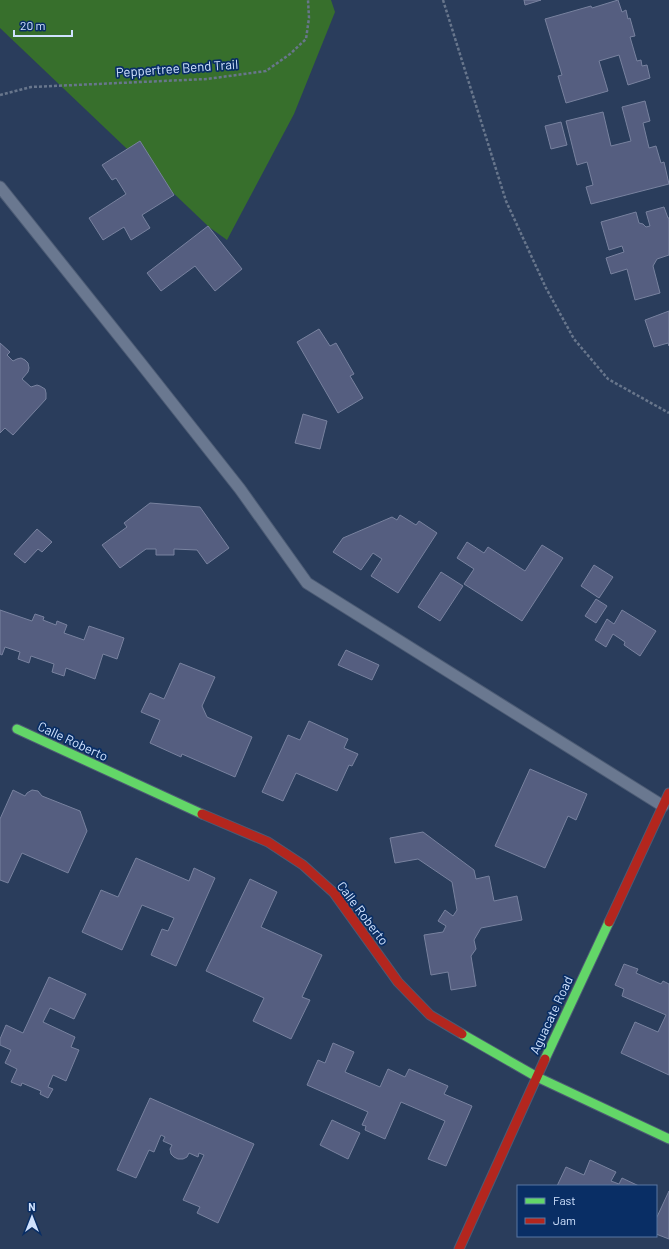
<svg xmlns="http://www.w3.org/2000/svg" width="669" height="1249" viewBox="0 0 669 1249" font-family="Barlow,sans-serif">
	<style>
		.green { fill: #376f2c }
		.building { fill: #555e80; stroke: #78829f }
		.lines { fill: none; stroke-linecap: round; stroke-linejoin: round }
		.lane-casing { stroke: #4c5b74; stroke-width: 13 }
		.fast-casing { stroke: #4c5b74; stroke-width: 11 }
		.jam-casing { stroke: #4c5b74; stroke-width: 11 }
		.path { stroke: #68768c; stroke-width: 2.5; stroke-dasharray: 3 2; stroke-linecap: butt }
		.lane { stroke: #6a7890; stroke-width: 11 }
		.fast { stroke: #63d668; stroke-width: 9 }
		.jam { stroke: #b3261e; stroke-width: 9 }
		.labels { text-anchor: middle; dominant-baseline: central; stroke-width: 3.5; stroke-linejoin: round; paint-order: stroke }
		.street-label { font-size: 13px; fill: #d0e2fe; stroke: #092e65 }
	</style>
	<rect width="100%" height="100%" fill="#2a3d5c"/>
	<path class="green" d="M 0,0 L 331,0 L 335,12 L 294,114 L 227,240 L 209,227 L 0,28 Z"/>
	<path class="building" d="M 524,0 L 541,0 L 525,5 Z
		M 618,0 L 622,12 L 626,10 L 628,19 L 630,18 L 635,36 L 630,37 L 637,61 L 641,60 L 642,66 L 647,65 L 650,78 L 628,85 L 619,55 L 599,61 L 608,91 L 566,103 L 558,76 L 562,75 L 545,19 L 591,6 L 592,8 Z
		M 645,101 L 650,121 L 643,123 L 649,148 L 656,146 L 661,163 L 664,162 L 669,184 L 591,204 L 586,187 L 593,185 L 587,162 L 577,165 L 566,121 L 603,112 L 611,146 L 631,141 L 622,107 Z
		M 561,122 L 567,145 L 551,149 L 545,126 Z
		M 140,141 L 174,195 L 142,215 L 150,228 L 131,240 L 124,227 L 103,240 L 89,218 L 126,194 L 116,178 L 112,180 L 102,165 Z
		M 664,207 L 668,218 L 669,218 L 669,255 L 657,259 L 653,266 L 660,293 L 635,300 L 627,269 L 611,274 L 606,258 L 624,252 L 622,246 L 609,250 L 601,222 L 636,212 L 639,223 L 643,224 L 646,227 L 650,226 L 646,212 Z
		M 208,226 L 242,269 L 215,291 L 195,266 L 161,291 L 147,273 Z
		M 669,311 L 669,346 L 668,343 L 654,347 L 645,320 Z
		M 319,329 L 330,346 L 336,343 L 354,374 L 350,376 L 363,398 L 338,413 L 297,342 Z
		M 0,343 L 10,352 L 7,355 L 13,361 L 17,359 L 21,358 L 25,360 L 28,363 L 29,368 L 28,372 L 22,379 L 31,387 L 37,385 L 40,386 L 45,389 L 46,393 L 46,399 L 13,435 L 5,428 L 0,433 Z
		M 303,414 L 327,421 L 320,449 L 295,443 Z
		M 150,503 L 200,507 L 229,548 L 207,564 L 197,550 L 174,549 L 174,555 L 156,555 L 156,549 L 146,549 L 120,568 L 102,545 L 127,527 L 124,523 Z
		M 400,515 L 416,525 L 419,521 L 437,533 L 398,593 L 371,576 L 382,559 L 373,553 L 361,570 L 333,552 L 343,538 L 392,517 L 397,520 Z
		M 37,529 L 52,542 L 42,552 L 38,549 L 25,563 L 14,554 Z
		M 467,542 L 484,553 L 488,547 L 525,571 L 542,545 L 563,558 L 522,621 L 464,584 L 474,569 L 457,558 Z
		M 594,565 L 613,577 L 599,598 L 581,586 Z
		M 441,572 L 463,586 L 440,621 L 418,607 Z
		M 596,599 L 607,606 L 596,623 L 585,616 Z
		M 0,610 L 32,621 L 35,614 L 44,617 L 43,620 L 56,625 L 57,621 L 67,625 L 64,633 L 84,640 L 89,626 L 124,638 L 117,659 L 103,654 L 95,679 L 66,668 L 64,676 L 52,672 L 54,664 L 31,656 L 29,663 L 18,659 L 20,652 L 5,647 L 2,655 L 0,654 Z
		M 622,610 L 656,631 L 640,656 L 624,645 L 625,642 L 613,634 L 606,647 L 595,640 L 607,619 L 614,624 Z
		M 346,650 L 379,665 L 372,680 L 338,665 Z
		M 180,663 L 215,677 L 202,706 L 207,717 L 252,737 L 235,777 L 182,754 L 181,757 L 150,743 L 160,720 L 141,712 L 150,693 L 164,699 Z
		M 309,721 L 348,739 L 344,748 L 358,754 L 352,766 L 349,765 L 337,791 L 296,773 L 283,801 L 262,792 L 288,735 L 300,740 Z
		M 530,769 L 587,794 L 576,820 L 568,816 L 545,868 L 495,846 Z
		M 13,790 L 25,796 L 27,793 L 32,790 L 38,791 L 42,796 L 80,811 L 87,831 L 68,873 L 22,853 L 8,883 L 0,880 L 0,819 Z
		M 423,832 L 474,870 L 476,879 L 489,876 L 494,901 L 517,896 L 522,920 L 481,928 L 474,940 L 476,949 L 471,956 L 476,986 L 451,990 L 448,972 L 431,975 L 424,935 L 443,932 L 446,926 L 438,921 L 445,910 L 453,916 L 457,910 L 452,882 L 418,859 L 395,863 L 390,838 Z
		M 136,858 L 189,881 L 194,868 L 215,878 L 176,966 L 151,955 L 162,929 L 168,931 L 174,918 L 142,905 L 122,950 L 82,932 L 101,890 L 118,897 Z
		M 250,879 L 277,892 L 261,927 L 322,955 L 302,997 L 310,1000 L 291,1039 L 253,1021 L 264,998 L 206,971 Z
		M 624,964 L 638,969 L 636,973 L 661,984 L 663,981 L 669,984 L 669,1075 L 621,1053 L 635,1022 L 658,1032 L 666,1015 L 622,996 L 624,989 L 615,985 Z
		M 49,977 L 86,994 L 74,1019 L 50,1008 L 43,1022 L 75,1037 L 71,1047 L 79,1050 L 66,1081 L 53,1075 L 48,1087 L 53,1089 L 48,1098 L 40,1094 L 41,1091 L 22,1083 L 21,1086 L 11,1082 L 17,1069 L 5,1063 L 11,1050 L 0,1045 L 0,1039 L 6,1025 L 23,1033 Z
		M 333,1043 L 354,1052 L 345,1072 L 380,1087 L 388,1069 L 405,1077 L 409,1069 L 448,1086 L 444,1094 L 472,1106 L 446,1166 L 428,1159 L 445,1121 L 401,1102 L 385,1139 L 365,1130 L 366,1126 L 362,1125 L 368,1112 L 307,1085 L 318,1060 L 325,1063 Z
		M 150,1098 L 254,1144 L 218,1223 L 197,1213 L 200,1207 L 183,1200 L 204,1155 L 199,1153 L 198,1157 L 189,1153 L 187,1157 L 183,1159 L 178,1159 L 174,1157 L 171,1154 L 170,1149 L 172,1145 L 163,1141 L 165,1137 L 161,1135 L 154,1152 L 149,1150 L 136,1178 L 117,1170 Z
		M 332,1120 L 360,1133 L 348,1159 L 320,1145 Z
		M 590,1160 L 616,1172 L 611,1181 L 619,1184 L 622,1178 L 639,1186 L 557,1186 L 566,1167 L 584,1175 Z
		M 669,1191 L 669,1239 L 656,1234 L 656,1219 Z"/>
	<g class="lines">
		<defs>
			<path id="lane" d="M 0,187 L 139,361 L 240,489 L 307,583 L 663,806"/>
			<path id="fast" d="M 17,729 L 202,814
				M 462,1034 L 537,1077 L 669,1139
				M 545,1059 L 609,922"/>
			<path id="jam" d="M 202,814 L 268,842 L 303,865 L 334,893 L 398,982 L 430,1015 L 462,1034
				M 609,922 L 669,793
				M 459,1249 L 545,1059"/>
		</defs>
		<use href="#lane" class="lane-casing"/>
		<use href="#fast" class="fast-casing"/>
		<use href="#jam" class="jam-casing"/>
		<path class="path" d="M 443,0 L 506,201 L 546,288 L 574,339 L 608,379 L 669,413
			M 0,95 L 31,87 L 207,79 L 266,71 L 290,54 L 306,39 L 309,18 L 308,0"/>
		<use href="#lane" class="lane"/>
		<use href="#fast" class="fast"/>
		<use href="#jam" class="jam"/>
	</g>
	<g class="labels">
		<g class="street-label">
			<text transform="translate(177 68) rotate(-4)">Peppertree Bend Trail</text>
			<text transform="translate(73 741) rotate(25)">Calle Roberto</text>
			<text transform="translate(363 913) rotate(53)">Calle Roberto</text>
			<text transform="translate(551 1015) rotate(-65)">Aguacate Road</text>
		</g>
	</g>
	<rect x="517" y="1185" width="140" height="52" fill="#092e65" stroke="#5976a2"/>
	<rect x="525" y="1198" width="20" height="6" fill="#63d668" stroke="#5976a2"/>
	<text x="553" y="1205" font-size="12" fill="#d0e2fe">Fast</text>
	<rect x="525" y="1218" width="20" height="6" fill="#b3261e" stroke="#5976a2"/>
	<text x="553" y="1225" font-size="12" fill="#d0e2fe">Jam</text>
	<g transform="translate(32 1217)" stroke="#092e65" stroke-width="3" paint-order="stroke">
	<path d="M0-3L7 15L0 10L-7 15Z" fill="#d0e2fe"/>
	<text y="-6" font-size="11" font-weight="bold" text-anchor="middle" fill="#d0e2fe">N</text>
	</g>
	<path d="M14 30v6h58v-6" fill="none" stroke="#d0e2fe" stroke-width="2"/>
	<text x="20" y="30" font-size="12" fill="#d0e2fe" stroke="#092e65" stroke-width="3" paint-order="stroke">20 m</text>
</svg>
